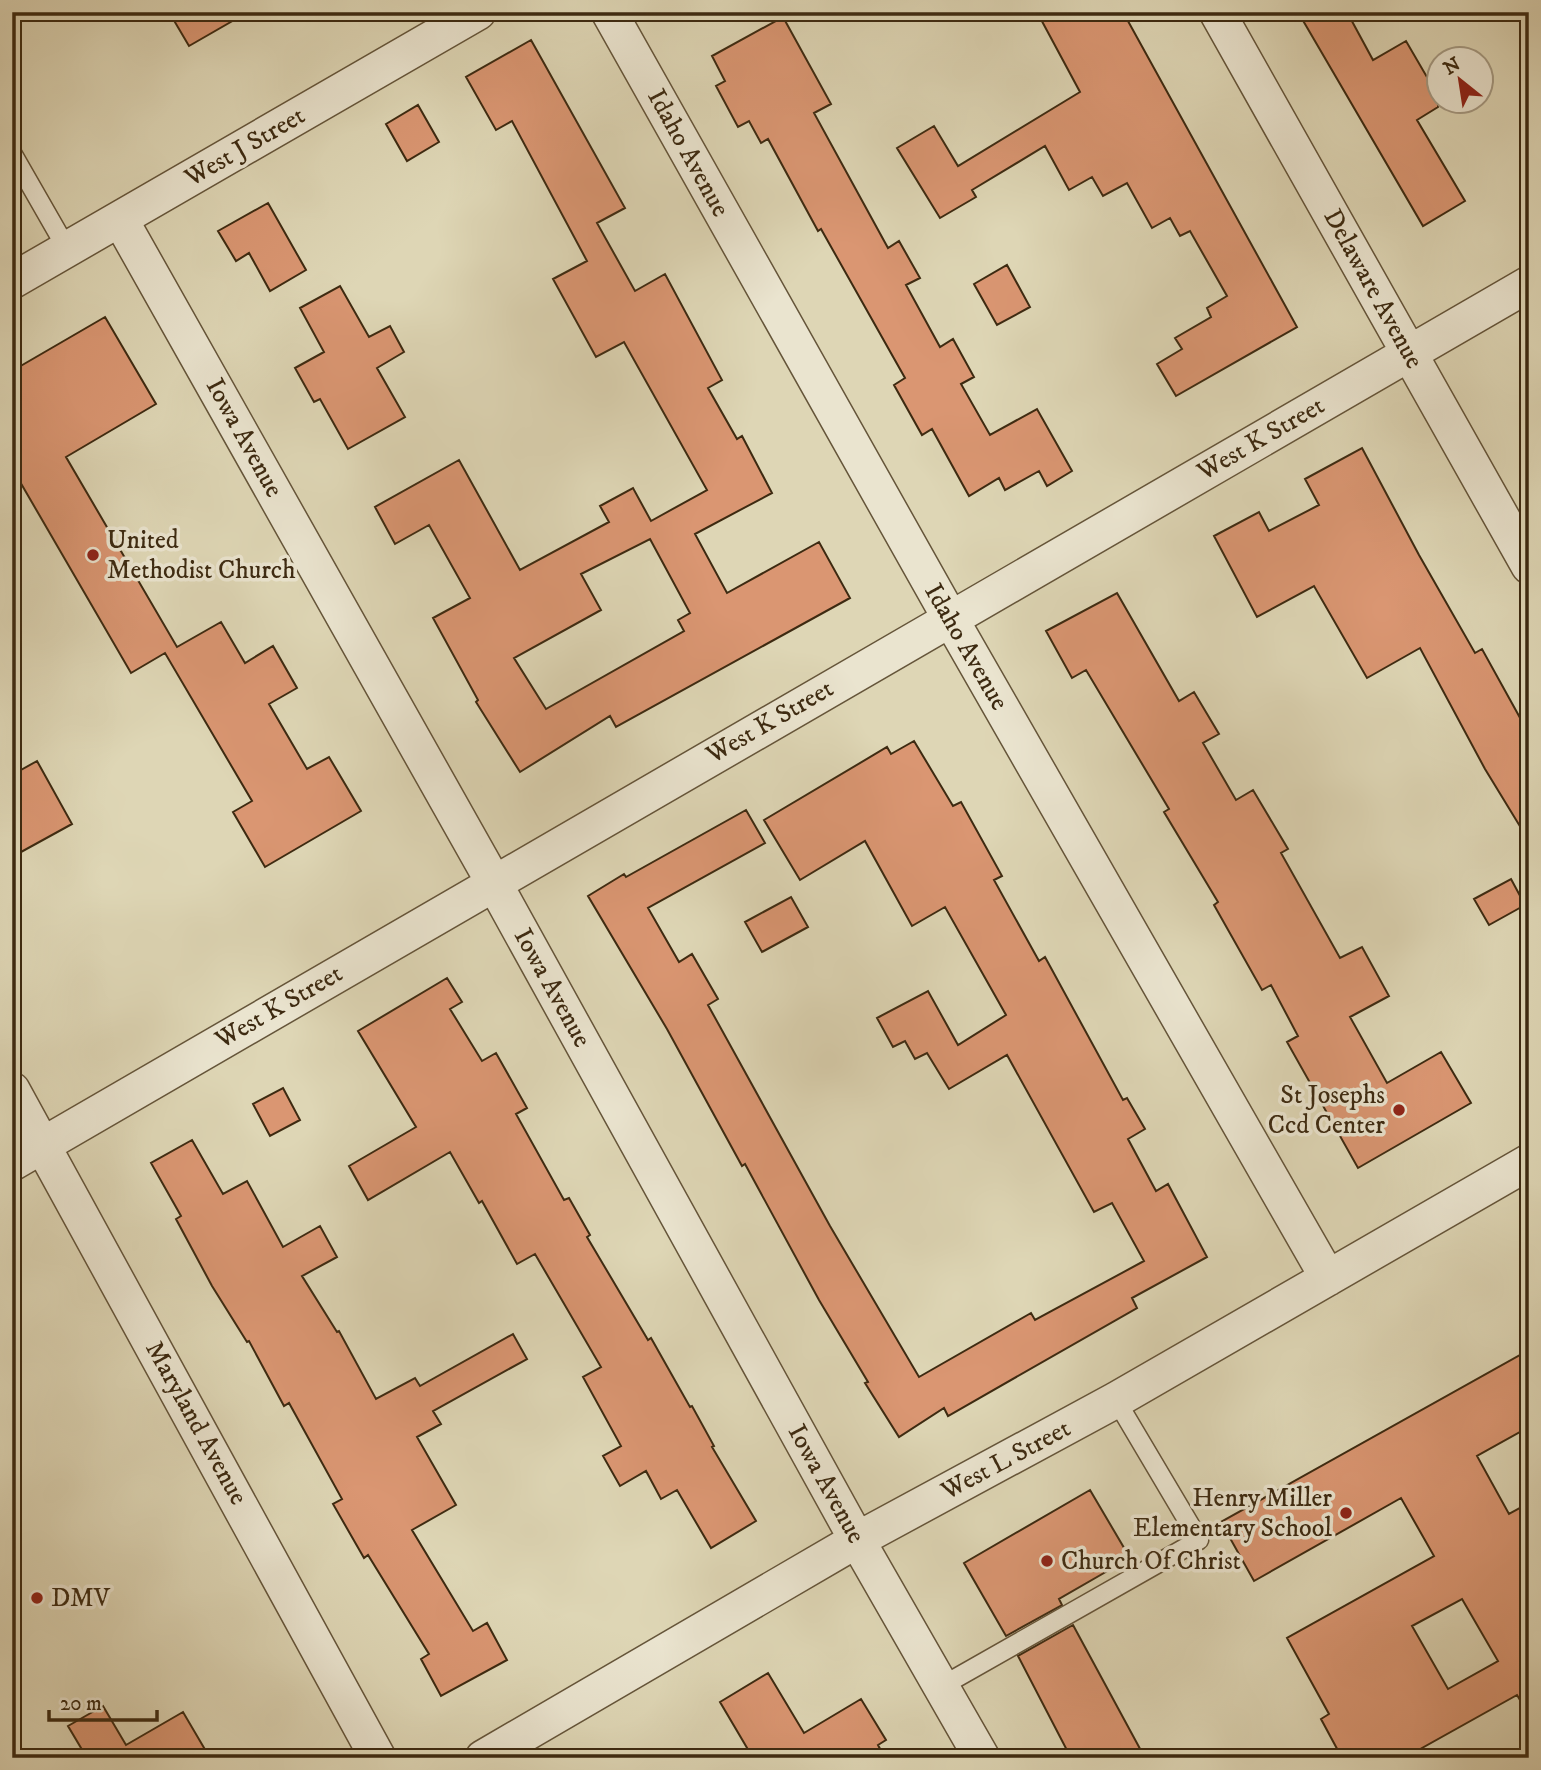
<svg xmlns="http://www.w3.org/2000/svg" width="1541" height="1770" viewBox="0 0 1541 1770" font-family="'IM FELL DW Pica',serif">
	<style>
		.building { fill: #da9672; stroke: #3d2a11; stroke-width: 2; fill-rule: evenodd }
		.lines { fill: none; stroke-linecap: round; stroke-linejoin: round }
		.service-casing { stroke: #65553a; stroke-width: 21 }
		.minor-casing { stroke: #65553a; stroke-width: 38 }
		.service { stroke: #eae4cf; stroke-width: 18 }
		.minor { stroke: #eae4cf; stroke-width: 35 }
		.poi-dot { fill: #8f2418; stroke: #eae4cf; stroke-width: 2.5 }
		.labels { text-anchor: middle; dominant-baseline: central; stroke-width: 7; stroke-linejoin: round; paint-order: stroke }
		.street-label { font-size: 26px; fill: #3d2a11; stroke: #eae4cf }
		.poi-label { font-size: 26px; fill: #3d2a11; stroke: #eae4cf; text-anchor: start }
	</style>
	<rect width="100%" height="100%" fill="#ded6b5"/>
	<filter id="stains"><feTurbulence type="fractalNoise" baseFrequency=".00286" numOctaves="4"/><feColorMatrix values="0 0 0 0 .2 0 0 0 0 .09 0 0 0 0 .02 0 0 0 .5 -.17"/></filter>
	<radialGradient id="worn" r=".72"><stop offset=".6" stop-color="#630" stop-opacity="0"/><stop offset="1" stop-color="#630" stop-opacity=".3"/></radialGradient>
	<path class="building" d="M 169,12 L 248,12 L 189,46 Z
		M 1037,12 L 1123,12 L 1297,327 L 1176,396 L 1157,364 L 1182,349 L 1175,338 L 1211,317 L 1207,308 L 1227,296 L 1190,231 L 1180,236 L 1170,218 L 1152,228 L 1127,183 L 1103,196 L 1092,177 L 1069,190 L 1045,146 L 972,190 L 976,197 L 940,218 L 897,148 L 934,126 L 958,166 L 1080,92 Z
		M 1298,12 L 1347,12 L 1373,60 L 1406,41 L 1438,96 L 1438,107 L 1417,120 L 1465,201 L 1423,226 Z
		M 783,17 L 831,104 L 814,113 L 888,248 L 899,241 L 920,278 L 906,285 L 940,347 L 953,339 L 974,377 L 961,384 L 990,435 L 1037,409 L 1072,471 L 1047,486 L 1039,471 L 1005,490 L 999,478 L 969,496 L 932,429 L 922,435 L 894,385 L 905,378 L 821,229 L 818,231 L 768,139 L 761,143 L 749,121 L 738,127 L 716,86 L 725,81 L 712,56 Z
		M 531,40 L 625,208 L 597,223 L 635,291 L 665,274 L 722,380 L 708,388 L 737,439 L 742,436 L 772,493 L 695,534 L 727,593 L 819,542 L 850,598 L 616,727 L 610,716 L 520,772 L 476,702 L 478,700 L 433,618 L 470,598 L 429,525 L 395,544 L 375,507 L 459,460 L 520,570 L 609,522 L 600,506 L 633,488 L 651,521 L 707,490 L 624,342 L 596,357 L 553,279 L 587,261 L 512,121 L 496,130 L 466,77 ZM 650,539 L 690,613 L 678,620 L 684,631 L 546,709 L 514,658 L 601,610 L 581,574 Z
		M 418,105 L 439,142 L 407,161 L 386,124 Z
		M 268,203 L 306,270 L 270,291 L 249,253 L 236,261 L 218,231 Z
		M 1007,265 L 1030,307 L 997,325 L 974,284 Z
		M 340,286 L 369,337 L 390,326 L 404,352 L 377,368 L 405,417 L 348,449 L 320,399 L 314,402 L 295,368 L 324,352 L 300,308 Z
		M 105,317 L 156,404 L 66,457 L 177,647 L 221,622 L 245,663 L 273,646 L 297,688 L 269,704 L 307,769 L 329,757 L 361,811 L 265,867 L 233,812 L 252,801 L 165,653 L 131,673 L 12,468 L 12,371 Z
		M 1362,448 L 1419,555 L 1475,653 L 1482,649 L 1529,734 L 1529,841 L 1485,769 L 1420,648 L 1367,678 L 1314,586 L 1257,617 L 1214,536 L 1259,512 L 1269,531 L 1319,505 L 1305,479 Z
		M 1117,593 L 1179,701 L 1194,692 L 1219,734 L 1203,743 L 1236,800 L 1253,790 L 1288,849 L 1281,853 L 1340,958 L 1362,947 L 1389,996 L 1350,1017 L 1387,1083 L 1441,1052 L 1471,1103 L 1358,1168 L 1287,1042 L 1298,1036 L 1271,985 L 1262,990 L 1214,905 L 1218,902 L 1164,812 L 1169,809 L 1086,670 L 1072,678 L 1046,631 Z
		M 914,741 L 953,806 L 961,802 L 1002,876 L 994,880 L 1039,961 L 1045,957 L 1123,1100 L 1127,1098 L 1145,1129 L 1128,1139 L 1156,1191 L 1168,1184 L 1207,1257 L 1132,1298 L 1137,1308 L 948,1416 L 944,1408 L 899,1437 L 865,1383 L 868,1382 L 819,1300 L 745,1164 L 742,1166 L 667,1029 L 588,896 L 624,874 L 626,877 L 746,810 L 765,843 L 648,908 L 679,962 L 692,954 L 718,999 L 708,1005 L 830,1226 L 919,1377 L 1031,1313 L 1035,1320 L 1144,1261 L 1112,1203 L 1094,1212 L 1007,1055 L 949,1089 L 927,1053 L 915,1059 L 905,1041 L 893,1047 L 877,1018 L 928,991 L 958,1045 L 1006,1015 L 945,907 L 912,926 L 865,841 L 800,880 L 764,820 L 887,747 L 891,754 Z
		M 37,761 L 72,824 L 12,857 L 12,775 Z
		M 1511,879 L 1525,905 L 1489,925 L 1474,899 Z
		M 791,897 L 808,927 L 762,952 L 745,922 Z
		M 447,978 L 462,1002 L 450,1009 L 482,1061 L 496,1053 L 527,1108 L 516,1114 L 564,1200 L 569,1198 L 590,1235 L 587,1237 L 648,1340 L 651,1338 L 690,1407 L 692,1406 L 714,1446 L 712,1447 L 756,1521 L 711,1548 L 677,1490 L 661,1499 L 646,1471 L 620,1486 L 603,1456 L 621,1446 L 583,1377 L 601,1367 L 535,1254 L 517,1264 L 482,1201 L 479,1203 L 450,1152 L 368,1200 L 349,1166 L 416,1127 L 358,1031 Z
		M 283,1088 L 300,1120 L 270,1136 L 253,1104 Z
		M 192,1140 L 223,1194 L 247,1181 L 283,1247 L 320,1226 L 337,1257 L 302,1276 L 337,1332 L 339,1331 L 376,1399 L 415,1378 L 420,1386 L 513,1334 L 527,1359 L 433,1411 L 441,1424 L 417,1437 L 456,1505 L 412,1530 L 473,1631 L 487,1623 L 507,1660 L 441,1696 L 421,1659 L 429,1654 L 368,1555 L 364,1558 L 333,1504 L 342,1499 L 289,1403 L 284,1406 L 249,1341 L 247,1342 L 212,1286 L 176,1219 L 181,1216 L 151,1163 Z
		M 1529,1350 L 1529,1427 L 1477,1456 L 1509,1514 L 1529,1503 L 1529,1715 L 1517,1695 L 1404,1758 L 1342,1758 L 1321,1719 L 1329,1714 L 1287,1638 L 1434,1556 L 1401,1498 L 1254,1581 L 1221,1522 ZM 1462,1599 L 1498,1661 L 1448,1689 L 1412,1626 Z
		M 1090,1490 L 1130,1558 L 1059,1599 L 1062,1605 L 1006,1636 L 964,1563 Z
		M 1073,1625 L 1145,1758 L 1071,1758 L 1018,1656 Z
		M 768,1673 L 804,1733 L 861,1699 L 886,1740 L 878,1745 L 885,1758 L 753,1758 L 720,1702 Z
		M 103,1706 L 126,1745 L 183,1712 L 210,1758 L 87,1758 L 68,1726 Z"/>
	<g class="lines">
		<defs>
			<path id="service" d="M 12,153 L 67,249
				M 942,1686 L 1199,1540 L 1116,1400"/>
			<path id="minor" d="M 609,12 L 950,618 L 1328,1278
				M 1217,12 L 1529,566
				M 120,219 L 494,883 L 857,1540 L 982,1758
				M 12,281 L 478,12
				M 12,1090 L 378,1758
				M 12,1163 L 1529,284
				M 483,1758 L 857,1540 L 1116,1400 L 1529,1162"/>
		</defs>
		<use href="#service" class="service-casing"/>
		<use href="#minor" class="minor-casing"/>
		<use href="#service" class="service"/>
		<use href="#minor" class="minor"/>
	</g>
	<g class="poi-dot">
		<circle cx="93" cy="555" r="7"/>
		<circle cx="1399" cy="1110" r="7"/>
		<circle cx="1346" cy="1513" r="7"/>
		<circle cx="1047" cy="1561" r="7"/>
		<circle cx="37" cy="1598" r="7"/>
	</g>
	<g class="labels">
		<g class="street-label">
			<text transform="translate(245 147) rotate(-30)">West J Street</text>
			<text transform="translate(688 153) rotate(61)">Idaho Avenue</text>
			<text transform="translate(1373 289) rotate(61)">Delaware Avenue</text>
			<text transform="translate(244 438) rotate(61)">Iowa Avenue</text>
			<text transform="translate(1261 439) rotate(-30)">West K Street</text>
			<text transform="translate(966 647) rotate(60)">Idaho Avenue</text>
			<text transform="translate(770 722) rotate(-30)">West K Street</text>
			<text transform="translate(552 988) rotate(61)">Iowa Avenue</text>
			<text transform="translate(279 1007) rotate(-30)">West K Street</text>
			<text transform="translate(196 1423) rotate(61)">Maryland Avenue</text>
			<text transform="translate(1006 1460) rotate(-28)">West L Street</text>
			<text transform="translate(826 1484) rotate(61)">Iowa Avenue</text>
		</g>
		<g class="poi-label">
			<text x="107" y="540">United<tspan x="107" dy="30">Methodist Church</tspan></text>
			<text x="1385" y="1095" text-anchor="end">St Josephs<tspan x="1385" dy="30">Ccd Center</tspan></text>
			<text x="1332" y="1498" text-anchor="end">Henry Miller<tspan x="1332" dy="30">Elementary School</tspan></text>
			<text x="1061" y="1561">Church Of Christ</text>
			<text x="51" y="1598">DMV</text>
		</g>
	</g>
	<rect width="1541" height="1770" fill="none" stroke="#ded6b5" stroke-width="42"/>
	<rect x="14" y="14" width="1513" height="1742" fill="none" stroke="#3d2a11" stroke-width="3.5"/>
	<rect x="21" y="21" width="1499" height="1728" fill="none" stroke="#3d2a11" stroke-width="2"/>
	<g transform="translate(1460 80) rotate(330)"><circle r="33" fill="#eae4cf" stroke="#a59a83" stroke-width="2"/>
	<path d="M0-5L12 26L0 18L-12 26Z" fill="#8f2418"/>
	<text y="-10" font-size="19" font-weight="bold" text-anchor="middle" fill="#3d2a11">N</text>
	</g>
	<path d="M49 1710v10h108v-10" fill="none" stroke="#3d2a11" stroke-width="3.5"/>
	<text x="60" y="1710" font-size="21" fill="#3d2a11" stroke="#eae4cf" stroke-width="5" paint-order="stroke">20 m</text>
	<rect width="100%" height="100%" filter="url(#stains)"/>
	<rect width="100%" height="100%" fill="url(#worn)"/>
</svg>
